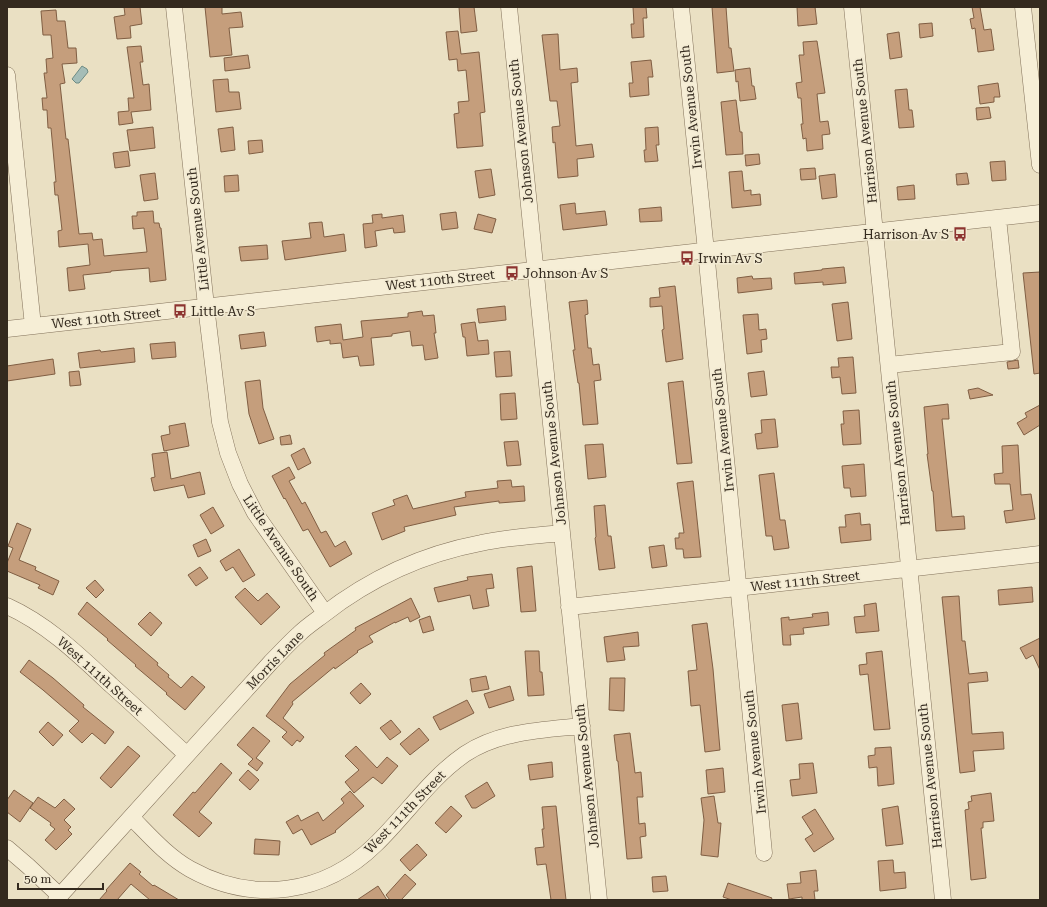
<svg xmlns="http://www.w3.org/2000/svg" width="1047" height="907" viewBox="0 0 1047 907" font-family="'Roboto Serif',serif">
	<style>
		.water { fill: #a5bdb7; stroke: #6d8b84 }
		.building { fill: #c59e7c; stroke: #805e43 }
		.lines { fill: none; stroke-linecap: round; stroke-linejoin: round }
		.minor-casing { stroke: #83725b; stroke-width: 17 }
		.minor { stroke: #f6eed6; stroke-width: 16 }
		.labels { text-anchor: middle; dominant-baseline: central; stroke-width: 3; stroke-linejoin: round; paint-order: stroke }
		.street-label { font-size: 13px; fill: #342a1e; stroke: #f2ead2 }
		.poi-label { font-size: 13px; fill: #342a1e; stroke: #f2ead2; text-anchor: start }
	</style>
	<rect width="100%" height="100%" fill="#eae0c3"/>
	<path class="water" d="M 82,66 L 87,69 L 88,72 L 79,83 L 76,83 L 72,79 Z"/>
	<path class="building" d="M 124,7 L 140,7 L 142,24 L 130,26 L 131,38 L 117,39 L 114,17 L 125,15 Z
		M 205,7 L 222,7 L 222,14 L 241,12 L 243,27 L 229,28 L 232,55 L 210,57 Z
		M 459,7 L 474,7 L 477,31 L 461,33 Z
		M 633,7 L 646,7 L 647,18 L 643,18 L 644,37 L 632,38 L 631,24 L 634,24 Z
		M 712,7 L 726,7 L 729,48 L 731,48 L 734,71 L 717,73 Z
		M 797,7 L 815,7 L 817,24 L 798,26 Z
		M 972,7 L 980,7 L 984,30 L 991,29 L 994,50 L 978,52 L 975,28 L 972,29 L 970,19 L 974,18 Z
		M 56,10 L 57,21 L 65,21 L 68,48 L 76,48 L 77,63 L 62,64 L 65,83 L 60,84 L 66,139 L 68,139 L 79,234 L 92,233 L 93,240 L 102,239 L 104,256 L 147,252 L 144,228 L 133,229 L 132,216 L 137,216 L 137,212 L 153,211 L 154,223 L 159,223 L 160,228 L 161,228 L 166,280 L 150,282 L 149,268 L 111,271 L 111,272 L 83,275 L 85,289 L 69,291 L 67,268 L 90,265 L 88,244 L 59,247 L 58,231 L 62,230 L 58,195 L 55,195 L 54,182 L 56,182 L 51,128 L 48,128 L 47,110 L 43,110 L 42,98 L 47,98 L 44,73 L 47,73 L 46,59 L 53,58 L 51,35 L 43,35 L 41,11 Z
		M 932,23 L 933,36 L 920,38 L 919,24 Z
		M 458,31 L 461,54 L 479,52 L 485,112 L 480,113 L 483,146 L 457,148 L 454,114 L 459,113 L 458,102 L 469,101 L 466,70 L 458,71 L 457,59 L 449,60 L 446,32 Z
		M 899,32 L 902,57 L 890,59 L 887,34 Z
		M 558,34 L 560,70 L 577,68 L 578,82 L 571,83 L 576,146 L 592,144 L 594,157 L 577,159 L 578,176 L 558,178 L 555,142 L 553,143 L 552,127 L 560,126 L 557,101 L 550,101 L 542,35 Z
		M 817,41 L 825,93 L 817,94 L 820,122 L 828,121 L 830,134 L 822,135 L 823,149 L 807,151 L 806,138 L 803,139 L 801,124 L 803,124 L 801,98 L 798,98 L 796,83 L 802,82 L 799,55 L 804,55 L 803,42 Z
		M 141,46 L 143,62 L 140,62 L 143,85 L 149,84 L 151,110 L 131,112 L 133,123 L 119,125 L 118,112 L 129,111 L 128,98 L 134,98 L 127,47 Z
		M 248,55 L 250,68 L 225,71 L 224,58 Z
		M 651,60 L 653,77 L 648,77 L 649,95 L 630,97 L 629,83 L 633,83 L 631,62 Z
		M 750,68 L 752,86 L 754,86 L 756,99 L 740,101 L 738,81 L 736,82 L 735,70 Z
		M 228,79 L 229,92 L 239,92 L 241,109 L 216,112 L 213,80 Z
		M 998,83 L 1000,97 L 994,97 L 994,102 L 980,104 L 978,86 Z
		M 907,89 L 909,110 L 912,110 L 914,127 L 899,128 L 895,90 Z
		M 736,100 L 740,132 L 742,132 L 743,154 L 726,155 L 721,102 Z
		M 989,107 L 991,118 L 977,120 L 976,108 Z
		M 153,127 L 155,148 L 130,151 L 127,130 Z
		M 233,127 L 235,150 L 221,152 L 218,129 Z
		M 658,127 L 659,145 L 656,145 L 658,161 L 645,162 L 644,150 L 646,150 L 645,128 Z
		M 262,140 L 263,152 L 249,154 L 248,141 Z
		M 128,151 L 130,166 L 115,168 L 113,153 Z
		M 759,154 L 760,164 L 746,166 L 745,155 Z
		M 1005,161 L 1006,180 L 992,181 L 990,162 Z
		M 815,168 L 816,179 L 801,180 L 800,169 Z
		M 491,169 L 495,195 L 479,198 L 475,171 Z
		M 742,171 L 744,191 L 751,190 L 751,195 L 760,194 L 761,205 L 732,208 L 729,172 Z
		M 155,173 L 158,199 L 144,201 L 140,175 Z
		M 967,173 L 969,184 L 957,185 L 956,174 Z
		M 835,174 L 837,197 L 822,199 L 819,176 Z
		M 238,175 L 239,191 L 225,192 L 224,176 Z
		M 914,185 L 915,199 L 898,200 L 897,187 Z
		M 575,203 L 576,214 L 605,211 L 607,225 L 563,230 L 560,205 Z
		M 661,207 L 662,221 L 640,222 L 639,209 Z
		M 456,212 L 458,228 L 442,230 L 440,214 Z
		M 382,214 L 382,218 L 403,215 L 405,232 L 394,233 L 393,228 L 375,231 L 377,246 L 365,248 L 363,224 L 373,223 L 372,215 Z
		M 478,214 L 496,219 L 492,233 L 474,229 Z
		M 322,222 L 324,237 L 344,234 L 346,251 L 285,260 L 282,241 L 311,238 L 309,223 Z
		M 267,245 L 268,259 L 241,261 L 239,247 Z
		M 844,267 L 846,283 L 823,285 L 823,282 L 795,284 L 794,273 L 822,270 L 822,269 Z
		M 1040,272 L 1040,373 L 1034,374 L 1023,273 Z
		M 752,276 L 753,279 L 771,278 L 772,289 L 738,293 L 737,278 Z
		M 675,286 L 683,359 L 666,362 L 662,330 L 664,329 L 662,306 L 650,307 L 650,298 L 660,297 L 659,288 Z
		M 587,300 L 588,314 L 585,315 L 588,348 L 591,348 L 593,365 L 599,364 L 601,380 L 594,381 L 598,424 L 583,425 L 579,383 L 578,383 L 573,350 L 575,350 L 569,302 Z
		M 848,302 L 852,339 L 837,341 L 832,304 Z
		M 505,306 L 506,320 L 479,323 L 477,309 Z
		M 422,311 L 423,316 L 434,315 L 436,333 L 434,333 L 438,358 L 425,360 L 423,345 L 412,346 L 410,331 L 392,334 L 392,336 L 371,338 L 374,365 L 360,366 L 358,356 L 343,358 L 341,343 L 330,344 L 330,340 L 317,342 L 315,327 L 341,324 L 343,340 L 363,337 L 361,321 L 408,317 L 408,313 Z
		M 758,314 L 759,330 L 766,329 L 767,339 L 761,340 L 762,352 L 747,354 L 743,315 Z
		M 475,322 L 478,341 L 488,340 L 489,354 L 467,356 L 465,337 L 463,337 L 461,324 Z
		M 264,332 L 266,346 L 241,349 L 239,335 Z
		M 175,342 L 176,357 L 152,359 L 150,344 Z
		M 134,348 L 135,362 L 80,368 L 78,353 L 100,350 L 101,352 Z
		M 510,351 L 512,376 L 496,377 L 494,352 Z
		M 853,357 L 856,393 L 842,394 L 840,377 L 832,378 L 831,367 L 839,367 L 838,358 Z
		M 53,359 L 55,374 L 7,381 L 7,366 Z
		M 1018,360 L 1019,368 L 1008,369 L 1007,362 Z
		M 79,371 L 81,385 L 70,386 L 69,372 Z
		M 764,371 L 767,395 L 751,397 L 748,373 Z
		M 260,380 L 263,408 L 274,439 L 259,444 L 249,414 L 245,382 Z
		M 683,381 L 692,463 L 677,464 L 668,383 Z
		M 978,388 L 993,395 L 970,399 L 968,390 Z
		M 515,393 L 517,419 L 501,420 L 500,394 Z
		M 948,404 L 949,419 L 942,419 L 952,517 L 964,516 L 965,529 L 936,531 L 933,491 L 932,491 L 927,454 L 928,454 L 924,407 Z
		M 1040,405 L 1040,425 L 1024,435 L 1017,423 L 1027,417 L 1025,413 Z
		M 859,410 L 861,444 L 843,445 L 841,424 L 844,424 L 843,411 Z
		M 775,419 L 778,447 L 757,449 L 755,434 L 762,433 L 761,420 Z
		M 185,423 L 189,446 L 164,451 L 161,436 L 170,434 L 169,426 Z
		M 290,435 L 292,444 L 281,445 L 280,437 Z
		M 518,441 L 521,465 L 507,466 L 504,442 Z
		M 603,444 L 606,477 L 588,479 L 585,445 Z
		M 1018,445 L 1021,495 L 1031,494 L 1035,519 L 1006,523 L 1004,511 L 1013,510 L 1010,484 L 995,484 L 994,474 L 1003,473 L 1002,446 Z
		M 304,448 L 311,463 L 298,470 L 291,455 Z
		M 167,452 L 171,479 L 200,472 L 205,494 L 188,498 L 184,485 L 154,491 L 151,478 L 155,477 L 152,454 Z
		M 864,464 L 866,496 L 851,497 L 850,488 L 844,488 L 842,466 Z
		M 289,467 L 295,478 L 289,481 L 302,504 L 305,502 L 321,533 L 326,531 L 335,547 L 345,541 L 352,554 L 330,567 L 308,529 L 303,531 L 285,498 L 284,499 L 272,476 Z
		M 774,473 L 780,520 L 785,520 L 789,548 L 774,550 L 772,536 L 766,536 L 759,475 Z
		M 511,480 L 512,487 L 524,486 L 525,501 L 499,503 L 499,501 L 454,507 L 456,515 L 404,527 L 405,531 L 382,540 L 372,513 L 395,505 L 393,500 L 407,495 L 413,509 L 466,497 L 465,492 L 498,488 L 497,481 Z
		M 693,481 L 701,557 L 684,558 L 683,549 L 676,549 L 675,538 L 679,538 L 679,533 L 684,533 L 677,483 Z
		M 605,505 L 608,536 L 611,536 L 615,568 L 599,570 L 595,538 L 596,537 L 594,506 Z
		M 213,507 L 224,526 L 211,534 L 200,515 Z
		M 860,513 L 861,525 L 870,524 L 871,540 L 841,543 L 839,527 L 846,527 L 845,515 Z
		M 17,523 L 31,529 L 19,560 L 36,567 L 35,570 L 59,581 L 53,595 L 38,588 L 40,585 L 7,571 L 7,563 L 13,548 L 8,546 Z
		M 206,539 L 211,551 L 198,557 L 193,545 Z
		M 664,545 L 667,566 L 652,568 L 649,547 Z
		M 239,549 L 255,575 L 243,582 L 233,567 L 226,571 L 220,561 Z
		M 532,566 L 536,611 L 521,612 L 517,568 Z
		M 200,567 L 208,578 L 196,586 L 188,575 Z
		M 492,574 L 494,588 L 486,589 L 489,606 L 473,609 L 470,595 L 438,602 L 434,588 L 468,580 L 467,577 Z
		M 95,580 L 104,590 L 96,598 L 86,588 Z
		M 1032,587 L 1033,602 L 999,605 L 998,590 Z
		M 245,588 L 258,601 L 267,593 L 280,607 L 261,625 L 235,597 Z
		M 959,596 L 962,641 L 965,641 L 969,674 L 987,672 L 988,681 L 968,683 L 972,734 L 1003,732 L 1004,749 L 973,751 L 975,771 L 960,773 L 942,597 Z
		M 411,598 L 420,617 L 410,622 L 408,617 L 395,623 L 395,622 L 369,636 L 373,642 L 357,651 L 358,652 L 335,669 L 334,667 L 292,702 L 293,704 L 283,718 L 304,737 L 300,742 L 297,740 L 292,746 L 282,737 L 287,732 L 266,716 L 290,684 L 325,655 L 324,653 L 356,630 L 355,628 Z
		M 87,602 L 158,663 L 157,665 L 169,675 L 168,677 L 181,688 L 192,676 L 205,687 L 185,710 L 166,694 L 167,693 L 135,666 L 136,665 L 107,640 L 108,639 L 78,614 Z
		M 876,603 L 879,631 L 856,633 L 854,617 L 865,616 L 864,605 Z
		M 150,612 L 162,623 L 151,636 L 138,624 Z
		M 828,612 L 829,625 L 803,628 L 804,634 L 790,635 L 791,645 L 783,645 L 781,618 L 789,617 L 789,620 L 813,617 L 812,614 Z
		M 430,616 L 434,630 L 423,633 L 419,620 Z
		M 707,623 L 713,669 L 720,750 L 705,752 L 700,705 L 691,706 L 688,671 L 697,670 L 692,625 Z
		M 638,632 L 639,646 L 623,647 L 625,660 L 607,662 L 604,637 Z
		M 1040,638 L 1040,670 L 1033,655 L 1026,659 L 1020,648 Z
		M 525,651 L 539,651 L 540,672 L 542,672 L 544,695 L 528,696 Z
		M 882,651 L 890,729 L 874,730 L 868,674 L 860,675 L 859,665 L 867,664 L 866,653 Z
		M 29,660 L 53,678 L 84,705 L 83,707 L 114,732 L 105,744 L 92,733 L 82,743 L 69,731 L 79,721 L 43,690 L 20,672 Z
		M 486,676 L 489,689 L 472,692 L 470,679 Z
		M 610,678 L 625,678 L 624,711 L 609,710 Z
		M 361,683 L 371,694 L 360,704 L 350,693 Z
		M 510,686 L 514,700 L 489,708 L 484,694 Z
		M 467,700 L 474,713 L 440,730 L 433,717 Z
		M 798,703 L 802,739 L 786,741 L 782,705 Z
		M 391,720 L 401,732 L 390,740 L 380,728 Z
		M 48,722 L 63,735 L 53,746 L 39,732 Z
		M 253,727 L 270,741 L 256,758 L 263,763 L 257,771 L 248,764 L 253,759 L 237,745 Z
		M 419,728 L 429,740 L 410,755 L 400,744 Z
		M 630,733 L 635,773 L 641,772 L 643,797 L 637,797 L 639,824 L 645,823 L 646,836 L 640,837 L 642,858 L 627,859 L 618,761 L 617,761 L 614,735 Z
		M 128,746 L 140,756 L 111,788 L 100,778 Z
		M 356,746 L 377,768 L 387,757 L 398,766 L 382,784 L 373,777 L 354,793 L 345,782 L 359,770 L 345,756 Z
		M 891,747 L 894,784 L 878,786 L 877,767 L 869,768 L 868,756 L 875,755 L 875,748 Z
		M 552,762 L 553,777 L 530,780 L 528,765 Z
		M 221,763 L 232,773 L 199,812 L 212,823 L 199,837 L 173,815 L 193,792 L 195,793 Z
		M 813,763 L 817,793 L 792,796 L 790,780 L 800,779 L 799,764 Z
		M 723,768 L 725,792 L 708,794 L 706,770 Z
		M 248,770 L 259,780 L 250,790 L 239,780 Z
		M 487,782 L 495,796 L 476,808 L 472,808 L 465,796 Z
		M 14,790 L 33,803 L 20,822 L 7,812 L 7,800 Z
		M 350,791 L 364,806 L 335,831 L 336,832 L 311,845 L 302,829 L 293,834 L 286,822 L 298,815 L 301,821 L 318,812 L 323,821 L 344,803 L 341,799 Z
		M 991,793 L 994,821 L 983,822 L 983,828 L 981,828 L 986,878 L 971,880 L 965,810 L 969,809 L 968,802 L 972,801 L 971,796 Z
		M 714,796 L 718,823 L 721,823 L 718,857 L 701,855 L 704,820 L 701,798 Z
		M 38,797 L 55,808 L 64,799 L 75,809 L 64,820 L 71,827 L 68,830 L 72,834 L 56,850 L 45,840 L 55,829 L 50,825 L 51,823 L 30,808 Z
		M 451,806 L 462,816 L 446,833 L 435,823 Z
		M 556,806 L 563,873 L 566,900 L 551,900 L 546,864 L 537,865 L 535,848 L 544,847 L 542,829 L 544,829 L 542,807 Z
		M 898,806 L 903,844 L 886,846 L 882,809 Z
		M 815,809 L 834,839 L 814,852 L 805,839 L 813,834 L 802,817 Z
		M 255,839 L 280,841 L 279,855 L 254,854 Z
		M 417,844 L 427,855 L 410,871 L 400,860 Z
		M 893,860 L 894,873 L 905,872 L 906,888 L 880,891 L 878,861 Z
		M 130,863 L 141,872 L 139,874 L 153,886 L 154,885 L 179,900 L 150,900 L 131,884 L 117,900 L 99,900 L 107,891 L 106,890 Z
		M 816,870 L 818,891 L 814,891 L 815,900 L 802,900 L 802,897 L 789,899 L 787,884 L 801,883 L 800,872 Z
		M 405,874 L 416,884 L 401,900 L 390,900 L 386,895 Z
		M 666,876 L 668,891 L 653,892 L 652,877 Z
		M 728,883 L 772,898 L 771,900 L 732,900 L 723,897 Z
		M 378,886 L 387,900 L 357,900 Z"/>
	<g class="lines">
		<defs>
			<path id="minor" d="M 174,7 L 206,306 L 220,422 L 228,453 L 240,484 L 255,513 L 325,613
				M 509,7 L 599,900
				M 681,7 L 706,251 L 764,853
				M 852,7 L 943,900
				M 1023,7 L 1040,165
				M 7,75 L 33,326
				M 7,329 L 1040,213
				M 889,365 L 1012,352 L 998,218
				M 7,606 C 47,624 79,655 111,685 C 137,708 162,732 187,755
				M 569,607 L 1040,554
				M 131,817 C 149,835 167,856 190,869 C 253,904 324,895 376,844 C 406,815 430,778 465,754 C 500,731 542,730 582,726
				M 7,848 L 28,866 L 60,896
				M 56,900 L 271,662 C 280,653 289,643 299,634 C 306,627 315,621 323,615 C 369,579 423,554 481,543 C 508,537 535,536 562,533"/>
		</defs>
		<use href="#minor" class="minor-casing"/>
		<use href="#minor" class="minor"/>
	</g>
	<defs>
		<symbol id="bus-bare" viewBox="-9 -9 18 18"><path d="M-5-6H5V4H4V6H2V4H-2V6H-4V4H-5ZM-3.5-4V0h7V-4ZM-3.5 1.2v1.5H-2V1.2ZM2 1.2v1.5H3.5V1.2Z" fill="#8d3430" stroke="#f2ead2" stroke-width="2.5" paint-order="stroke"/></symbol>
	</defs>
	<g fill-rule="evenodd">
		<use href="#bus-bare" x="950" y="224" width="20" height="20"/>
		<use href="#bus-bare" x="677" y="248" width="20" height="20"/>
		<use href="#bus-bare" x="502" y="263" width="20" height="20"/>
		<use href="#bus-bare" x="170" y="301" width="20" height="20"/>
	</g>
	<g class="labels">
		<g class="street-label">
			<text transform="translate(691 107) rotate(-96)">Irwin Avenue South</text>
			<text transform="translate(521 131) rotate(-96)">Johnson Avenue South</text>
			<text transform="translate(865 131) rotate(-96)">Harrison Avenue South</text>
			<text transform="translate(198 229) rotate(-96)">Little Avenue South</text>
			<text transform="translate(440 280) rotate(-6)">West 110th Street</text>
			<text transform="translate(106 318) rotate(-6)">West 110th Street</text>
			<text transform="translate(723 430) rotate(-96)">Irwin Avenue South</text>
			<text transform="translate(554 453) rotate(-96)">Johnson Avenue South</text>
			<text transform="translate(898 453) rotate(-96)">Harrison Avenue South</text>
			<text transform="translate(281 548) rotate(56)">Little Avenue South</text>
			<text transform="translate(805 581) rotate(-6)">West 111th Street</text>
			<text transform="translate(275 660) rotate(-46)">Morris Lane</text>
			<text transform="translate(100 676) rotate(42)">West 111th Street</text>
			<text transform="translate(755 752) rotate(-96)">Irwin Avenue South</text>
			<text transform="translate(587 776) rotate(-96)">Johnson Avenue South</text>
			<text transform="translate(930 776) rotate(-96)">Harrison Avenue South</text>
			<text transform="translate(405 812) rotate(-46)">West 111th Street</text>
		</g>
		<g class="poi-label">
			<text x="949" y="234" text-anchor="end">Harrison Av S</text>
			<text x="698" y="258">Irwin Av S</text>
			<text x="523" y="273">Johnson Av S</text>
			<text x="191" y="311">Little Av S</text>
		</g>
	</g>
	<rect width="1047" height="907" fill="none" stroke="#342a1e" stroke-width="16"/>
	<path d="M18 883v6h85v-6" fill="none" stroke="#342a1e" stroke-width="2"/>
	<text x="24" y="883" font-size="12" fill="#342a1e" stroke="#f2ead2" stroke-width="3" paint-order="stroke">50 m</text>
</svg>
